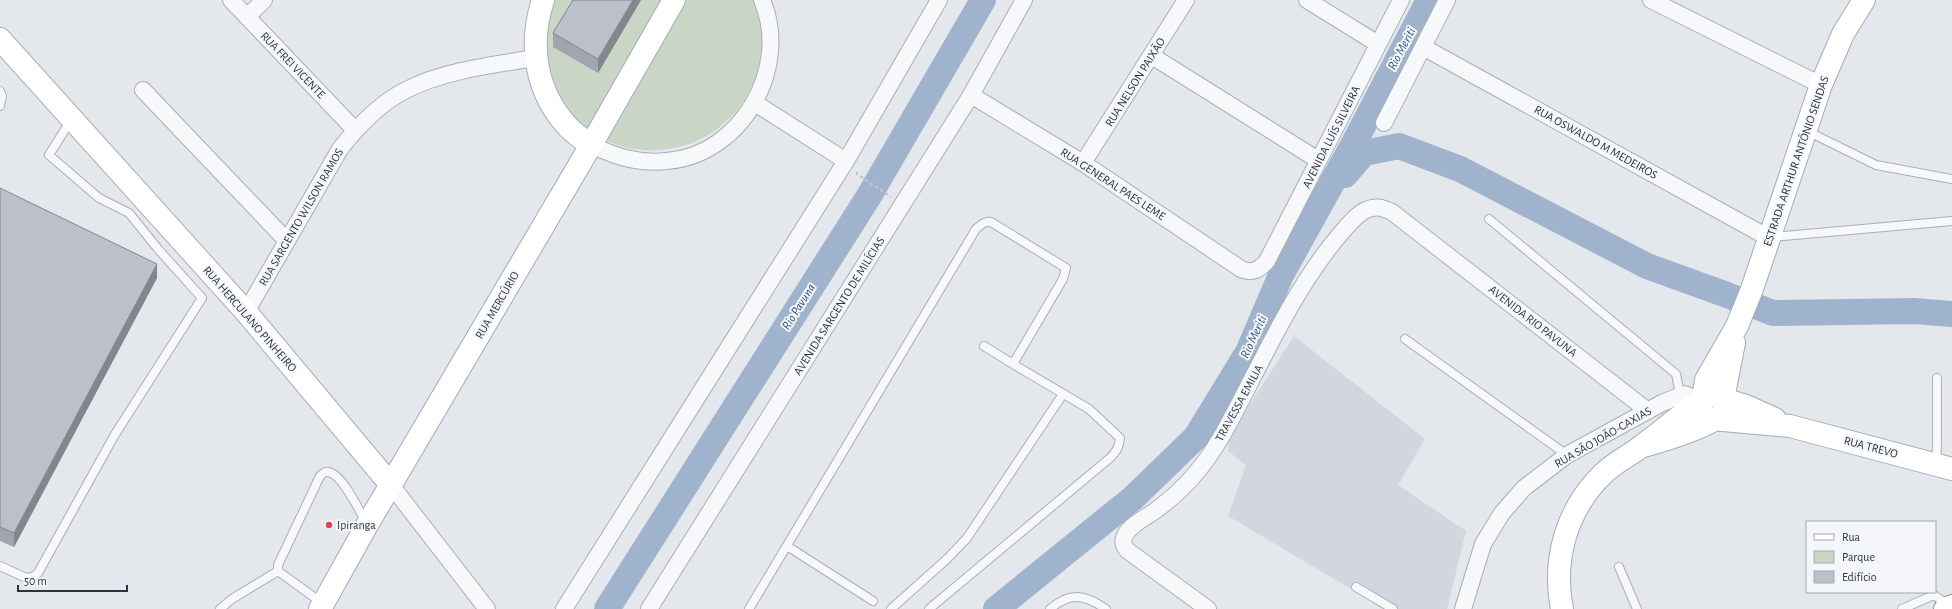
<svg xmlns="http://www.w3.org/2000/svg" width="1952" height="609" viewBox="0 0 1952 609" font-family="'Alegreya Sans',sans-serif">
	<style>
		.built { fill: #d2d6de }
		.green { fill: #c9d6c5 }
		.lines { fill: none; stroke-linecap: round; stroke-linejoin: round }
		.river { stroke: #9fb4cc; stroke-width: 26 }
		.lane-casing { stroke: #a9aeb7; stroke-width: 10 }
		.street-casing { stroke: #a9aeb7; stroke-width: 18 }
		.secondary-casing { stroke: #a9aeb7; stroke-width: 24 }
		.primary-casing { stroke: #a3abb8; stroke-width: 24 }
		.highway-casing { stroke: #8b94a3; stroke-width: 24 }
		.path { stroke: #c2c5cb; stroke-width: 2.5; stroke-dasharray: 3 3; stroke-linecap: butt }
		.lane { stroke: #f7f8fa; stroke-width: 8 }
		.street { stroke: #f7f8fa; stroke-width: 16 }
		.secondary { stroke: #fff; stroke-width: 22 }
		.primary { stroke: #fff; stroke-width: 22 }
		.highway { stroke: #fff; stroke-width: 22 }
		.wall { fill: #a1a5ae }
		.shaded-wall { fill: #83868d }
		.building { fill: #bbc0ca; stroke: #83868d }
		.poi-dot { fill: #d1495b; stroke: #f4f6f9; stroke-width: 1.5 }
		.labels { text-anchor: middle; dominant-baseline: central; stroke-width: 4; stroke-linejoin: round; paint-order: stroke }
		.street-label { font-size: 12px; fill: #2b3445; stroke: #f4f6f9 }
		.poi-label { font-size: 12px; fill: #2b3445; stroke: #f4f6f9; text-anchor: start }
		.water-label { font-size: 13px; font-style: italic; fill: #34527a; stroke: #f4f6f9 }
	</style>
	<rect width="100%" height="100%" fill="#e4e7ec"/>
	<path class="built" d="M 1294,336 L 1425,439 L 1398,485 L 1466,531 L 1447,609 L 1385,609 L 1228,516 L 1246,465 L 1228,451 L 1230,435 Z"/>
	<path class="green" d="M 549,0 L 757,0 C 759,11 764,24 765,35 C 766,50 760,69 754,82 C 722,158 622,175 568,111 C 558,99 549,85 545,69 C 544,62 546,52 546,45 C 547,34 545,9 549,0 Z"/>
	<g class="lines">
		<path class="river" d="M 1345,175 L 1364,153 L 1399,146 L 1460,169 L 1647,266 L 1727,295 L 1773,313 L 1914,311 L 1952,314
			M 607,609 L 869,196 L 983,0
			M 996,609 L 1133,498 L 1196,437 L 1248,352 L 1281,275 L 1353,145 L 1429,0"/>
		<defs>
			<path id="lane" d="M 0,91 L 2,96 L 0,106
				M 1807,131 L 1876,165 L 1952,179
				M 1489,219 L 1676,374 L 1680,394
				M 1772,237 L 1952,221
				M 1405,339 L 1567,455
				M 984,346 L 1013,364
				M 1936,463 L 1937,446 L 1937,378
				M 787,546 L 873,601
				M 0,566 L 24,577 L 31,578 L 38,573 L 114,436 L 202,298 L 158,249 L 129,213 L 99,198 L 49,155 L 71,120
				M 1619,567 L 1637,609
				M 1356,587 L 1393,609
				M 322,603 L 278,571 L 278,565 L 320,476 C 323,474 324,471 328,472 C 342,473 359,511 366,522
				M 220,609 L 232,599 L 278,571
				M 749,609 L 976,229 C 981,225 984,221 991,222 L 1066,268 L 1063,279 L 1013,364 L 1089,409 L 1120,438 C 1119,447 1117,451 1110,458 L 929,609
				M 891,609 L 947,559 L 967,538 L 1063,394
				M 1050,609 C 1071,591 1085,595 1106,609
				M 1902,609 L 1934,595 L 1948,605"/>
			<path id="street" d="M 231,0 L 355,130
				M 1307,0 L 1378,44
				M 1651,0 L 1821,85
				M 247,17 L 264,0
				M 1423,47 L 1769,238
				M 1152,56 L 1318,160
				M 143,90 L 287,241
				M 971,95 L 1083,163 L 1241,269 C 1252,274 1259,270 1267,261 L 1401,0
				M 755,103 L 846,161
				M 1384,123 L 1447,0
				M 591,145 C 617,157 638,164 667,161 C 742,155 791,67 762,0
				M 1083,163 L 1186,0
				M 246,312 L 340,149 C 358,126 381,102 408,89 C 447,70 493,65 535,58
				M 391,485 L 487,609
				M 564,609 L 846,161 L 939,0
				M 649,609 L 971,95 L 1024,0
				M 1208,609 L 1128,551 C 1125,548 1122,543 1124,538 C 1127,526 1147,517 1156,510 C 1187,488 1212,456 1229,423 C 1263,360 1295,286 1342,232 C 1349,224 1357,214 1366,210 C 1376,205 1383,208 1392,212 L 1648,411
				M 1463,609 L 1483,544 L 1502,513 L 1524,488 L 1567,455 L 1662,403 L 1684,394 L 1702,401"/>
			<path id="secondary" d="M 543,0 C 528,46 536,93 569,128 C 576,135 584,140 591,145
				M 0,39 L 246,312 L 391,485"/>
			<path id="primary" d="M 1864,0 L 1843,34 L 1821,85 L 1752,289 L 1737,326 L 1706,380 L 1701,409 L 1704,416 L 1712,419 L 1790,426 L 1952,469
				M 1723,399 L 1734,343
				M 1723,399 L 1746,406 L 1775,419
				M 320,609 L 367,525 L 591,145 L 674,0
				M 1562,609 C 1552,559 1567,508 1604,473 C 1615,462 1631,455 1643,445 C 1665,429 1686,410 1708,395 L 1716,395 L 1723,399 L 1725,411 C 1717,425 1658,442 1640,447"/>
			<path id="highway" d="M 1945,609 L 1952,606"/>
		</defs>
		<use href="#lane" class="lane-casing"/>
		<use href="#street" class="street-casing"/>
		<use href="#secondary" class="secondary-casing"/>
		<use href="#primary" class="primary-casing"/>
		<use href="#highway" class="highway-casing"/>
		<path class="path" d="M 857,172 L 857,174 L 891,197"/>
		<use href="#lane" class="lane"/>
		<use href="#street" class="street"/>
		<use href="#secondary" class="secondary"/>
		<use href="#primary" class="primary"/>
		<use href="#highway" class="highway"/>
	</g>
	<path class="wall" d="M 573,0 L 641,0 L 598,73 L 553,47 L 553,33 Z
		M 0,188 L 157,278 L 14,547 L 0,541 Z"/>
	<path class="shaded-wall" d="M 633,0 L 641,0 L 598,73 L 598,59 Z
		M 157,264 L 157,278 L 14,547 L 14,533 Z"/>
	<path class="building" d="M 573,0 L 633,0 L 598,59 L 553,33 Z
		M 0,188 L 157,264 L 14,533 L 0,527 Z"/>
	<circle class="poi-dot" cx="329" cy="525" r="4"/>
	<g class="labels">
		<g class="street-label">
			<text transform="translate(293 65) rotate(46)">RUA FREI VICENTE</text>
			<text transform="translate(1135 82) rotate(-58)">RUA NELSON PAIXÃO</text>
			<text transform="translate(1331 137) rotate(-63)">AVENIDA LUÍS SILVEIRA</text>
			<text transform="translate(1596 142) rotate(29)">RUA OSWALDO M MEDEIROS</text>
			<text transform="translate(1796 161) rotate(-71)">ESTRADA ARTHUR ANTÔNIO SENDAS</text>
			<text transform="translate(1113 184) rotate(33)">RUA GENERAL PAES LEME</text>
			<text transform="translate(301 217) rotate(-60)">RUA SARGENTO WILSON RAMOS</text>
			<text transform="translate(497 305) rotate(-60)">RUA MERCÚRIO</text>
			<text transform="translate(839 306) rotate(-58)">AVENIDA SARGENTO DE MILÍCIAS</text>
			<text transform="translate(250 319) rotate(49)">RUA HERCULANO PINHEIRO</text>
			<text transform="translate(1533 321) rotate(38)">AVENIDA RIO PAVUNA</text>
			<text transform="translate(1239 403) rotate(-61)">TRAVESSA EMILIA</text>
			<text transform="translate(1603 437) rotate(-30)">RUA SÃO JOÃO-CAXIAS</text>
			<text transform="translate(1871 447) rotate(15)">RUA TREVO</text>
		</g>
		<g class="poi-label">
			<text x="337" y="525">Ipiranga</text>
		</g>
		<g class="water-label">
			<text transform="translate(1402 49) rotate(-62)">Rio Meriti</text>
			<text transform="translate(799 307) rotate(-58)">Rio Pavuna</text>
			<text transform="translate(1254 337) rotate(-65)">Rio Meriti</text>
		</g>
	</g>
	<rect x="1806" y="521" width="130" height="72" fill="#f4f6f9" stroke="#a4a8b1"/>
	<rect x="1814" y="534" width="20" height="6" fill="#ffffff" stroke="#a4a8b1"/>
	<text x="1842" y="541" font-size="12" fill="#2b3445">Rua</text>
	<rect x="1814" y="551" width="20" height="12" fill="#c9d6c5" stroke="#a4a8b1"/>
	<text x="1842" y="561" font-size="12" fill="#2b3445">Parque</text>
	<rect x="1814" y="571" width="20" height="12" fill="#bbc0ca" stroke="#a4a8b1"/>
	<text x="1842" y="581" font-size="12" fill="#2b3445">Edifício</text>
	<path d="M18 585v6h109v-6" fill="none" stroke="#2b3445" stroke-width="2"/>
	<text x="24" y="585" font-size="12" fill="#2b3445" stroke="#f4f6f9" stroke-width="3" paint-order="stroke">50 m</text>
</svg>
